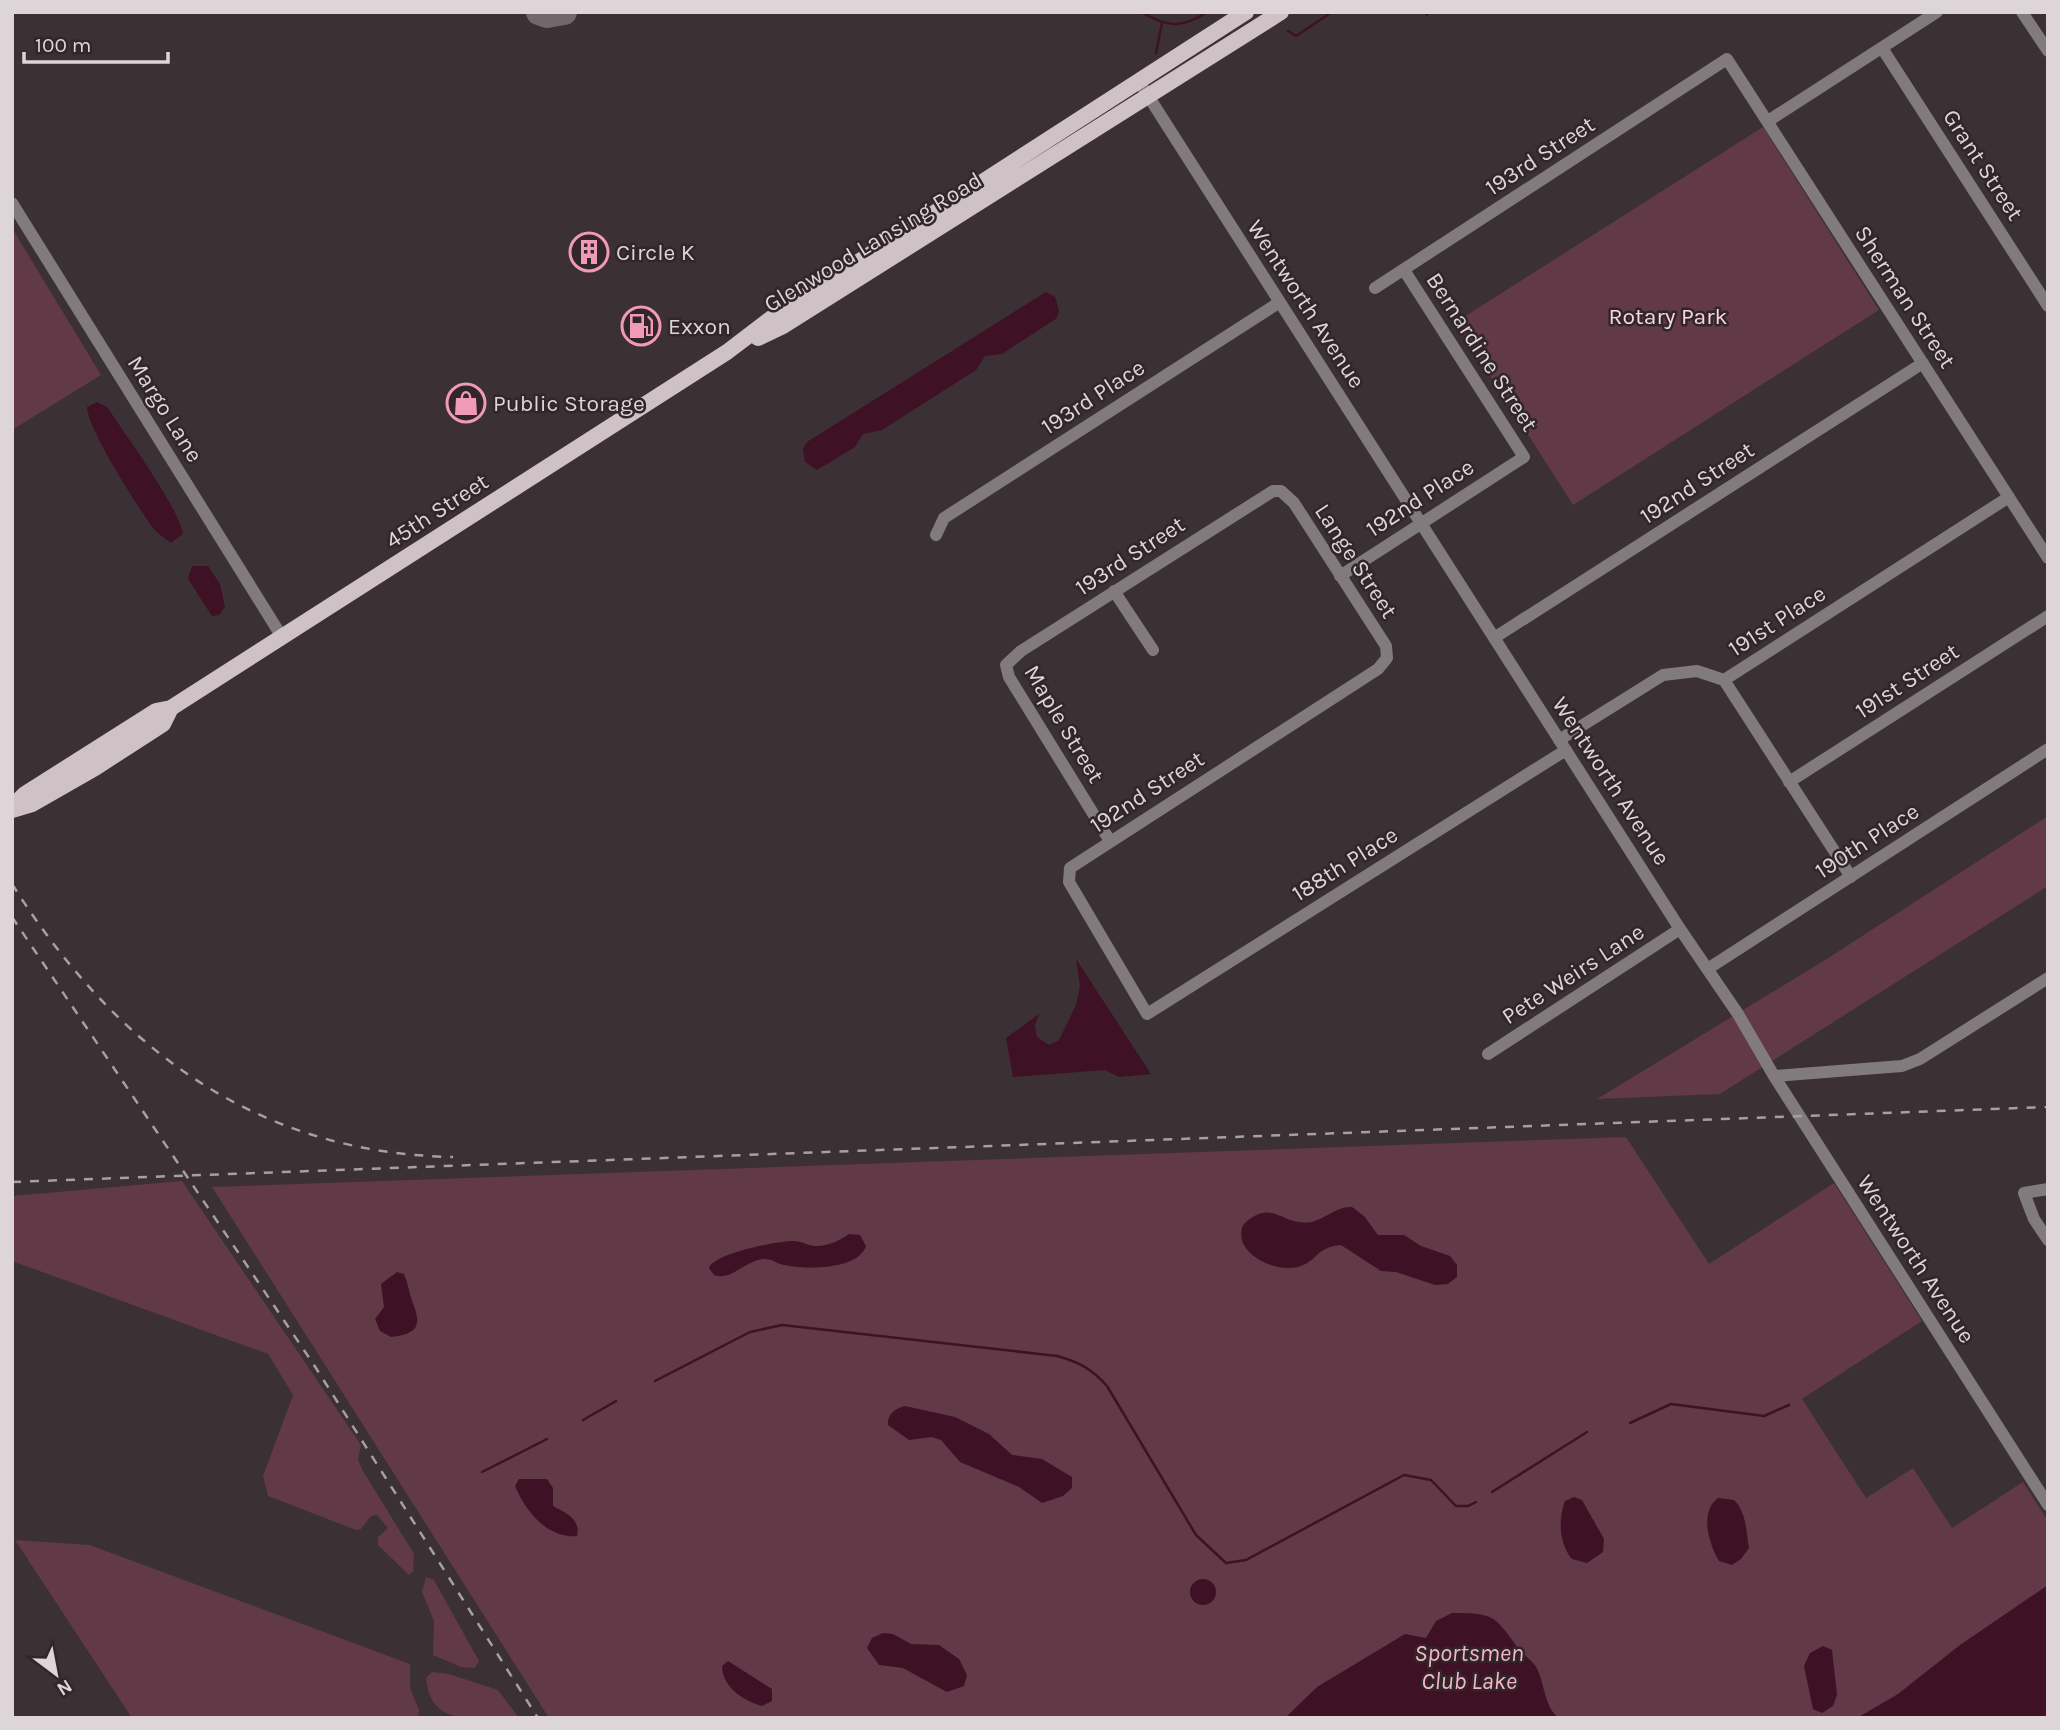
<svg xmlns="http://www.w3.org/2000/svg" width="2060" height="1730" viewBox="0 0 2060 1730" font-family="Karla,sans-serif">
	<style>
		.green { fill: #613947 }
		.water { fill: #3f1124 }
		.lines { fill: none; stroke-linecap: round; stroke-linejoin: round }
		.stream { stroke: #3f1124; stroke-width: 2.5 }
		.taxiway { stroke: #72686a; stroke-width: 26 }
		.minor { stroke: #817b7d; stroke-width: 12 }
		.major { stroke: #cfc2c6; stroke-width: 16 }
		.rail { stroke: #a89fa1; stroke-width: 2.5; stroke-dasharray: 9 9; stroke-linecap: butt }
		.labels { text-anchor: middle; dominant-baseline: central; stroke-width: 5; stroke-linejoin: round; paint-order: stroke }
		.street-label { font-size: 23px; fill: #ddd5d7; stroke: #312629 }
		.poi-label { font-size: 23px; fill: #ddd5d7; stroke: #312629; text-anchor: start }
		.park-label { font-size: 23px; fill: #f9d5e0; stroke: #312629 }
		.water-label { font-size: 24px; font-style: italic; fill: #f8b4c9; stroke: #312629 }
	</style>
	<rect width="100%" height="100%" fill="#3b3033"/>
	<path class="green" d="M 1763,127 L 1879,310 L 1573,505 L 1456,322 Z
		M 12,228 L 101,375 L 12,430 Z
		M 2048,816 L 2048,886 L 1720,1094 L 1597,1099 L 1825,960 Z
		M 1626,1137 L 1709,1264 L 1834,1183 L 1922,1321 L 1802,1399 L 1866,1498 L 1913,1468 L 1952,1528 L 2023,1482 L 2048,1521 L 2048,1718 L 549,1718 L 212,1187 Z
		M 182,1181 L 361,1445 L 358,1460 L 363,1471 L 414,1554 L 413,1572 L 409,1575 L 378,1545 L 378,1537 L 388,1528 L 377,1515 L 371,1516 L 361,1529 L 356,1530 L 268,1496 L 263,1476 L 293,1395 L 268,1354 L 12,1261 L 12,1196 Z
		M 15,1540 L 90,1545 L 410,1664 L 410,1688 L 419,1710 L 418,1718 L 132,1718 Z
		M 426,1577 L 434,1580 L 479,1661 L 475,1668 L 461,1667 L 433,1655 L 434,1621 L 422,1592 Z
		M 432,1672 L 449,1674 L 498,1690 L 519,1718 C 481,1718 430,1730 426,1678 Z"/>
	<path class="water" d="M 1046,292 L 1055,297 L 1059,310 L 1057,318 L 1002,354 L 985,356 L 976,370 L 882,430 L 863,434 L 855,447 L 817,470 L 805,462 L 803,449 L 807,442 Z
		M 97,402 L 107,407 C 125,434 178,506 183,534 L 171,543 C 165,538 158,534 153,528 C 138,507 88,430 87,407 Z
		M 192,566 L 208,566 L 220,584 L 225,607 L 219,615 L 212,616 L 188,579 Z
		M 1076,959 L 1151,1074 L 1119,1077 L 1105,1070 L 1013,1077 L 1006,1038 L 1039,1014 L 1035,1026 L 1037,1037 L 1049,1045 L 1059,1040 L 1076,1005 L 1080,987 Z
		M 1352,1207 L 1364,1216 L 1378,1235 L 1404,1235 L 1421,1246 L 1450,1256 L 1457,1265 L 1457,1277 L 1448,1284 L 1435,1285 L 1396,1272 L 1381,1271 L 1341,1245 C 1316,1247 1318,1261 1298,1267 C 1275,1273 1232,1253 1243,1225 C 1272,1196 1282,1227 1311,1222 C 1326,1219 1336,1206 1352,1207 Z
		M 849,1234 L 860,1235 L 866,1246 C 858,1271 801,1270 780,1264 C 775,1262 771,1259 765,1259 C 747,1259 730,1282 714,1275 L 709,1268 C 713,1254 777,1241 793,1241 C 802,1241 810,1247 819,1246 C 831,1245 840,1240 849,1234 Z
		M 397,1272 L 404,1274 C 408,1283 409,1292 412,1301 C 422,1325 419,1334 391,1337 L 380,1331 L 375,1319 L 384,1307 L 381,1284 Z
		M 905,1406 L 955,1417 L 989,1434 L 1012,1455 L 1042,1459 L 1072,1477 L 1072,1488 L 1063,1496 L 1042,1503 L 1019,1487 L 960,1462 L 941,1440 L 932,1437 L 909,1440 L 888,1425 C 887,1415 895,1408 905,1406 Z
		M 519,1479 L 547,1479 L 553,1488 L 553,1506 C 565,1513 581,1518 577,1536 C 547,1539 525,1510 515,1486 Z
		M 1574,1497 L 1582,1500 L 1604,1539 L 1603,1552 L 1587,1563 L 1572,1559 C 1559,1544 1558,1519 1565,1501 Z
		M 1718,1498 L 1734,1500 C 1747,1513 1746,1532 1749,1548 L 1741,1559 L 1732,1565 L 1719,1561 C 1709,1544 1699,1512 1718,1498 Z
		M1190 1592a13 13 0 1 1 26 0a13 13 0 1 1-26 0Z
		M 2048,1585 L 2048,1718 L 1857,1718 L 1898,1694 L 1960,1645 Z
		M 1452,1613 C 1496,1613 1494,1616 1519,1649 C 1526,1658 1535,1661 1539,1673 C 1545,1689 1545,1705 1558,1718 L 1285,1718 L 1317,1687 L 1405,1634 L 1426,1638 L 1436,1621 Z
		M 883,1633 L 893,1634 L 911,1644 L 939,1645 L 959,1659 L 967,1675 L 964,1686 L 947,1692 L 903,1668 L 879,1665 L 867,1648 L 872,1638 Z
		M 1823,1646 L 1832,1650 L 1837,1695 L 1833,1706 L 1822,1713 L 1813,1709 L 1804,1666 L 1810,1653 Z
		M 728,1661 L 772,1689 L 772,1701 L 762,1706 C 744,1701 722,1687 722,1666 Z"/>
	<g class="lines">
		<path class="stream" d="M 1141,12 C 1167,27 1182,29 1207,12
			M 1427,12 L 1427,15
			M 1288,31 L 1296,36 L 1332,12
			M 1156,53 L 1162,23
			M 655,1381 L 750,1332 L 782,1325 L 1057,1356 C 1079,1362 1092,1369 1107,1386 L 1196,1535 L 1226,1563 L 1246,1560 L 1404,1475 L 1431,1480 L 1456,1506 L 1468,1506 L 1476,1502
			M 583,1420 L 616,1401
			M 1630,1423 L 1671,1404 L 1764,1416 L 1789,1405
			M 482,1472 L 547,1439
			M 1492,1492 L 1587,1432"/>
		<path class="taxiway" d="M 539,12 L 547,15 L 564,12"/>
		<path class="minor" d="M 2022,12 L 2048,51
			M 1882,48 L 2048,306
			M 1138,80 L 1680,929 L 1738,1014 L 1774,1076 L 2048,1505
			M 1768,121 L 1937,12
			M 12,203 L 282,637
			M 1375,288 L 1727,59 L 2048,558
			M 936,535 L 944,518 L 1280,302
			M 1340,576 L 1524,457 L 1404,270
			M 1114,591 L 1153,650
			M 1494,638 L 1923,363
			M 1724,680 L 1851,877
			M 1559,740 L 1663,675 L 1697,671 L 1724,680 L 2009,497
			M 1789,782 L 2048,616
			M 1110,841 L 1009,677 L 1006,665 L 1021,651 L 1273,491 L 1281,491 L 1294,503 L 1386,646 L 1387,658 L 1378,669 L 1070,868 L 1069,882 L 1147,1014 L 1566,750
			M 1709,968 L 2048,749
			M 1488,1054 L 1680,929
			M 1774,1076 L 1902,1066 L 1920,1059 L 2048,978
			M 2048,1189 L 2024,1193 L 2034,1219 L 2048,1240"/>
		<path class="major" d="M 758,338 L 783,326 L 1281,12
			M 12,807 L 25,794 L 156,711 L 171,708 L 727,352 L 773,317 L 1246,12
			M 12,810 L 32,804 L 95,768 L 163,724 L 171,708"/>
		<path class="rail" d="M 12,884 C 115,1047 254,1153 453,1157
			M 12,917 L 314,1365 L 538,1718
			M 12,1182 L 2048,1107"/>
	</g>
	<defs>
		<symbol id="building-ring" viewBox="-11 -11 22 22"><circle r="9.5" fill="#312629" stroke="#f09ab7" stroke-width="1.5"/><path d="M-4-6H4V6H1V3H-1V6H-4ZM-2.5-4.3h1.7v1.8h-1.7ZM.8-4.3h1.7v1.8H.8ZM-2.5-1h1.7V.8h-1.7ZM.8-1h1.7V.8H.8Z" fill="#f09ab7"/></symbol>
		<symbol id="fuel-ring" viewBox="-11 -11 22 22"><circle r="9.5" fill="#312629" stroke="#f09ab7" stroke-width="1.5"/><path d="M-5.5-6h7V0h2V4h1.3V-2.5L3-4.5l.8-.8L6-3V5H2.5V1h-1V6h-7ZM-4.2-4.7v3.2H.2V-4.7Z" fill="#f09ab7"/></symbol>
		<symbol id="shop-ring" viewBox="-11 -11 22 22"><circle r="9.5" fill="#312629" stroke="#f09ab7" stroke-width="1.5"/><path d="M-5-2.5h2.3a2.7 3.5 0 0 1 5.4 0H5L5.5 6h-11ZM-1.5-2.5h3a1.5 2.3 0 0 0-3 0Z" fill="#f09ab7"/></symbol>
	</defs>
	<g fill-rule="evenodd">
		<use href="#building-ring" x="567" y="230" width="44" height="44"/>
		<use href="#fuel-ring" x="619" y="304" width="44" height="44"/>
		<use href="#shop-ring" x="444" y="381" width="44" height="44"/>
	</g>
	<g class="labels">
		<g class="street-label">
			<text transform="translate(1540 156) rotate(-33)">193rd Street</text>
			<text transform="translate(1983 165) rotate(57)">Grant Street</text>
			<text transform="translate(873 242) rotate(-31)">Glenwood Lansing Road</text>
			<text transform="translate(1905 297) rotate(57)">Sherman Street</text>
			<text transform="translate(1306 304) rotate(57)">Wentworth Avenue</text>
			<text transform="translate(1482 352) rotate(57)">Bernardine Street</text>
			<text transform="translate(1093 397) rotate(-33)">193rd Place</text>
			<text transform="translate(165 409) rotate(58)">Margo Lane</text>
			<text transform="translate(1697 483) rotate(-33)">192nd Street</text>
			<text transform="translate(1420 498) rotate(-33)">192nd Place</text>
			<text transform="translate(437 511) rotate(-33)">45th Street</text>
			<text transform="translate(1130 556) rotate(-33)">193rd Street</text>
			<text transform="translate(1356 561) rotate(57)">Lange Street</text>
			<text transform="translate(1777 621) rotate(-33)">191st Place</text>
			<text transform="translate(1907 681) rotate(-33)">191st Street</text>
			<text transform="translate(1064 724) rotate(59)">Maple Street</text>
			<text transform="translate(1611 781) rotate(57)">Wentworth Avenue</text>
			<text transform="translate(1147 792) rotate(-33)">192nd Street</text>
			<text transform="translate(1867 841) rotate(-33)">190th Place</text>
			<text transform="translate(1345 864) rotate(-32)">188th Place</text>
			<text transform="translate(1573 974) rotate(-33)">Pete Weirs Lane</text>
			<text transform="translate(1916 1259) rotate(57)">Wentworth Avenue</text>
		</g>
		<g class="poi-label">
			<text x="616" y="252">Circle K</text>
			<text x="668" y="326">Exxon</text>
			<text x="493" y="403">Public Storage</text>
		</g>
		<g class="park-label">
			<text x="1668" y="316">Rotary Park</text>
		</g>
		<g class="water-label">
			<text x="1469" y="1653">Sportsmen<tspan x="1469" dy="28">Club Lake</tspan></text>
		</g>
	</g>
	<rect width="2060" height="1730" fill="none" stroke="#ddd5d7" stroke-width="28"/>
	<g transform="translate(56 1674) rotate(148)" stroke="#312629" stroke-width="5" paint-order="stroke">
	<path d="M0-5L12 26L0 18L-12 26Z" fill="#ddd5d7"/>
	<text y="-10" font-size="19" font-weight="bold" text-anchor="middle" fill="#ddd5d7">N</text>
	</g>
	<path d="M24 52v10h144v-10" fill="none" stroke="#ddd5d7" stroke-width="3.5"/>
	<text x="35" y="52" font-size="21" fill="#ddd5d7" stroke="#312629" stroke-width="5" paint-order="stroke">100 m</text>
</svg>
